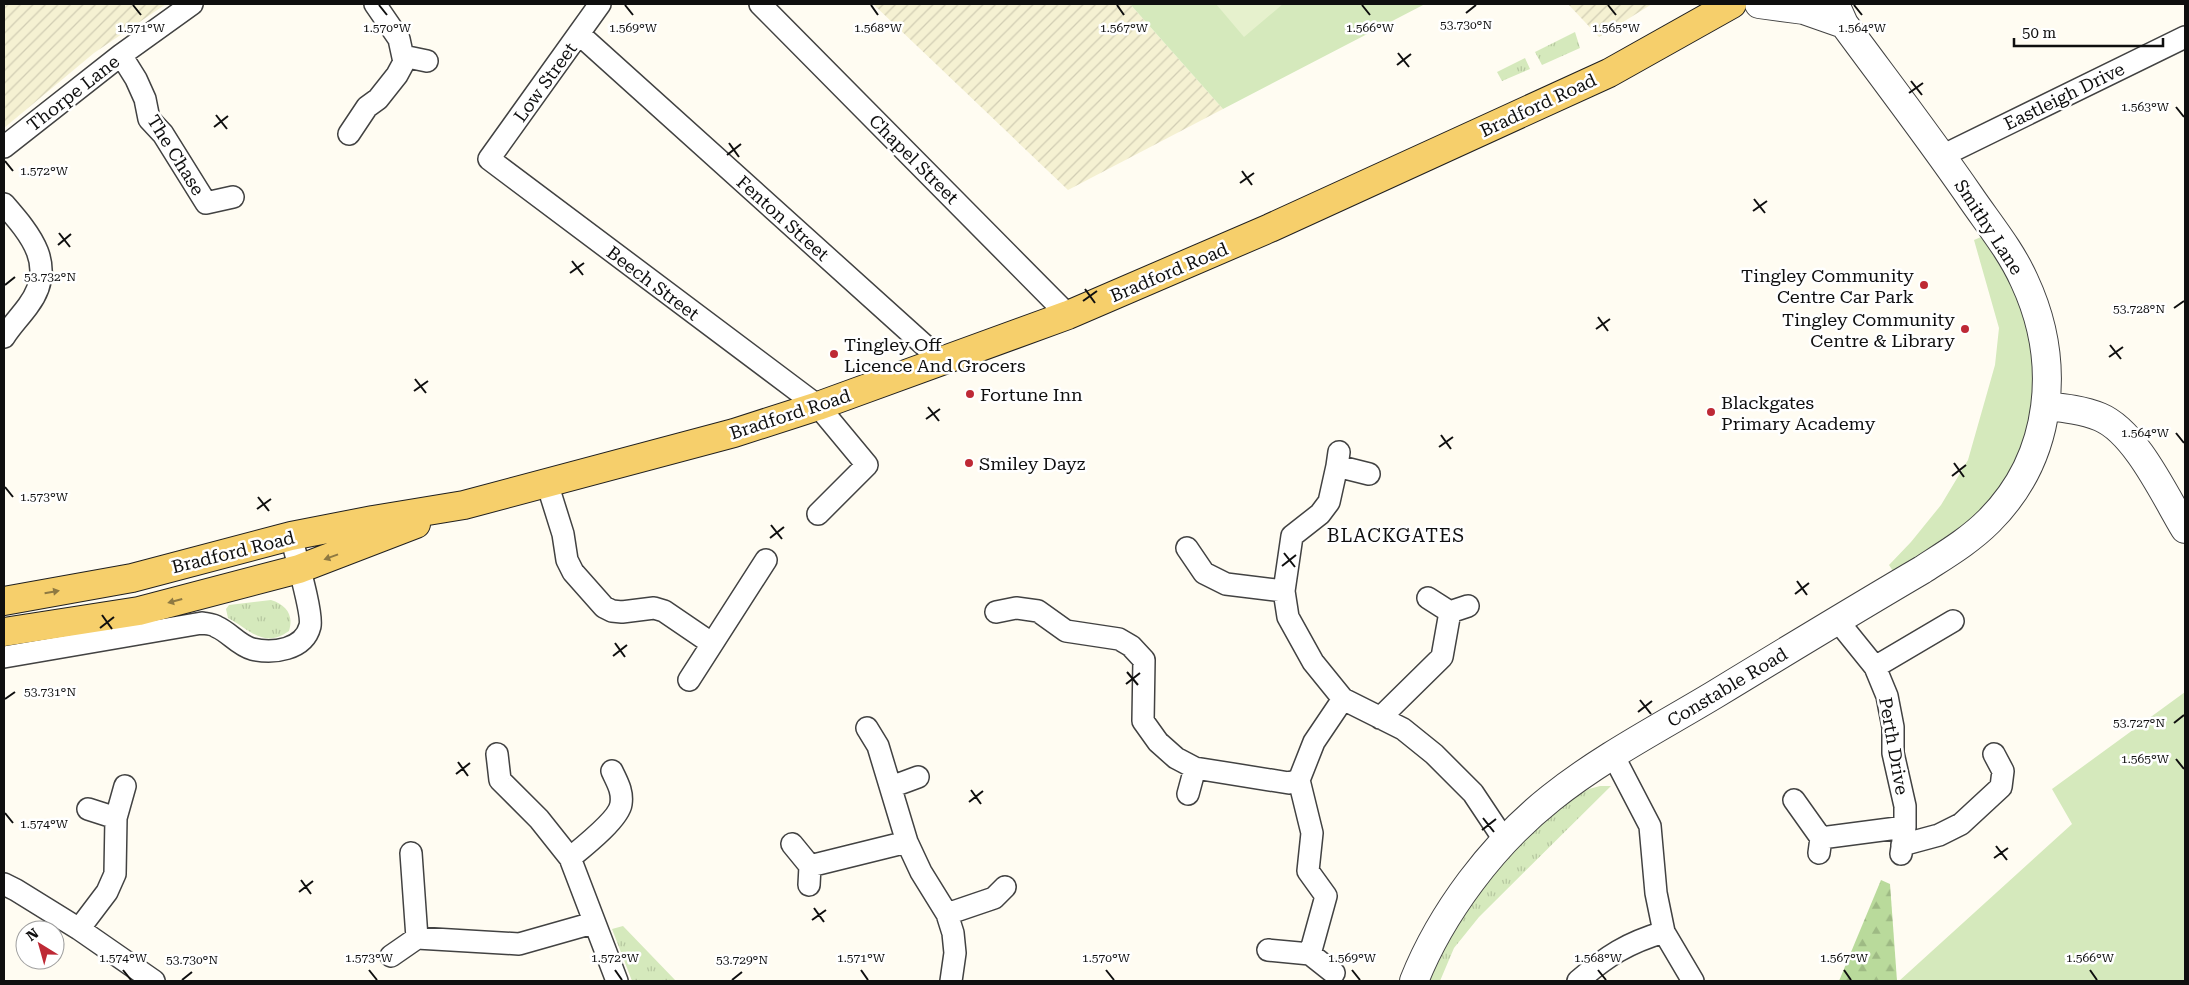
<svg xmlns="http://www.w3.org/2000/svg" width="2189" height="985" viewBox="0 0 2189 985" font-family="'Roboto Serif',serif">
	<style>
		.farmland { fill: url(#farmland-furrows) }
		.grass { fill: url(#grass-tufts) }
		.forest { fill: url(#forest-firs) }
		.park { fill: #d5e9bc }
		.pitch { fill: #e6f1cd }
		.lines { fill: none; stroke-linecap: round; stroke-linejoin: round }
		.minor-casing { stroke: #424242; stroke-width: 24 }
		.tertiary-casing { stroke: #424242; stroke-width: 30 }
		.primary-casing { stroke: #202020; stroke-width: 30 }
		.minor { stroke: #fff; stroke-width: 21 }
		.tertiary { stroke: #fff; stroke-width: 28 }
		.primary { stroke: #f6cf6b; stroke-width: 28 }
		.oneway { fill: #8e7942 }
		.ticks { fill: none; stroke: #0f0f0f; stroke-width: 2 }
		.poi-dot { fill: #be2935; stroke: #fff; stroke-width: 2 }
		.labels { text-anchor: middle; dominant-baseline: central; stroke-width: 5; stroke-linejoin: round; paint-order: stroke }
		.street-label { font-size: 18px; fill: #0f0f0f; stroke: #fff }
		.poi-label { font-size: 18px; fill: #0f0f0f; stroke: #fff; text-anchor: start }
		.neighbourhood-label { font-size: 19px; letter-spacing: 1px; fill: #0f0f0f; stroke: #fff }
		.ticks-label { font-size: 12px; text-anchor: middle; fill: #0f0f0f; stroke: #fff; stroke-width: 5; stroke-linejoin: round; paint-order: stroke }
	</style>
	<defs>
		<pattern id="farmland-furrows" width="10" height="10" patternUnits="userSpaceOnUse" patternTransform="scale(1.25)"><rect width="10" height="10" fill="#f5f1d2"/><path d="M-1 1l2-2M0 10L10 0M9 11l2-2" fill="none" stroke="#d1cdb3"/></pattern>
		<pattern id="grass-tufts" width="24" height="20" patternUnits="userSpaceOnUse" patternTransform="scale(1.25)"><rect width="24" height="20" fill="#d5e9bc"/><path d="M3 7l-1-3M5 7V3M7 7l1-3M15 17l-1-3M17 17v-4M19 17l1-3" fill="none" stroke="#b6c7a0"/></pattern>
		<pattern id="forest-firs" width="22" height="20" patternUnits="userSpaceOnUse" patternTransform="scale(1.25)"><rect width="22" height="20" fill="#b9da9b"/><path d="M5 1l3.5 6h-7zM16 11l3.5 6h-7z" fill="#9eba84"/></pattern>
	</defs>
	<rect width="100%" height="100%" fill="#fffcf2"/>
	<path class="farmland" d="M 4,4 L 166,4 L 94,53 L 4,128 Z
		M 873,4 L 1130,4 L 1223,109 L 1068,190 Z
		M 1568,4 L 1652,4 L 1599,37 Z"/>
	<path class="grass" d="M 1575,32 L 1580,48 L 1542,65 L 1535,52 Z
		M 1525,58 L 1530,69 L 1502,81 L 1497,72 Z
		M 271,600 C 286,605 294,614 289,631 C 263,649 251,630 228,618 L 226,609 L 229,605 Z
		M 1600,786 L 1611,786 L 1479,917 L 1454,948 L 1440,981 L 1428,981 L 1469,903 L 1521,843 L 1574,797 L 1589,789 Z
		M 623,926 L 676,981 L 632,981 L 612,929 Z"/>
	<path class="forest" d="M 1881,880 L 1890,884 L 1897,981 L 1839,981 Z"/>
	<path class="park" d="M 1130,4 L 1425,4 L 1223,109 Z
		M 1981,237 C 1997,260 2015,284 2024,312 C 2027,321 2028,330 2030,339 C 2044,414 2014,495 1950,539 C 1932,551 1912,560 1893,571 L 1889,565 L 1911,542 L 1941,505 L 1968,460 L 1995,365 L 1999,328 L 1974,240 Z
		M 2185,692 L 2185,981 L 1899,981 L 2072,824 L 2052,789 Z"/>
	<path class="pitch" d="M 1216,4 L 1283,4 L 1244,37 Z"/>
	<g class="lines">
		<defs>
			<path id="minor" d="M 600,4 L 489,159 L 818,406 L 867,465 L 818,514
				M 760,4 L 1068,315
				M 579,34 L 943,362
				M 121,55 L 136,79 L 145,99 L 149,119 L 163,134 L 206,203 L 233,197
				M 403,56 L 427,61
				M 349,134 L 367,107 L 378,99 L 397,75 L 404,62 L 399,39 L 375,4
				M 4,147 L 121,55 L 192,4
				M 1942,156 L 2185,37
				M 4,204 C 31,235 58,266 28,306 C 20,317 11,326 4,337
				M 1339,452 L 1337,466 L 1369,474
				M 1337,466 L 1329,502 L 1320,514 L 1292,536 L 1284,591 L 1288,617 L 1313,662 L 1343,699 L 1403,729 L 1434,754 L 1473,793 L 1505,841
				M 547,483 L 563,534 L 567,560 L 573,572 L 604,607 L 612,611 L 622,612 L 654,608 L 664,611 L 711,643
				M 1187,548 L 1204,573 L 1226,584 L 1284,591
				M 1428,598 L 1450,612 L 1468,606
				M 996,612 L 1016,608 L 1038,611 L 1066,631 L 1119,639 L 1131,646 L 1144,660 L 1143,721 L 1158,742 L 1176,758 L 1195,768 L 1289,783 L 1299,780 L 1314,742 L 1343,699
				M 1837,620 L 1875,667 L 1887,696 L 1893,727 L 1893,753 L 1905,806 L 1905,827 L 1901,854
				M 4,657 L 202,623 C 207,624 213,624 217,627 C 229,632 238,645 252,649 C 273,654 304,650 310,626 C 313,613 295,553 291,536
				M 1875,667 L 1953,621
				M 689,680 L 766,560
				M 1380,718 L 1442,657 L 1450,612
				M 867,728 L 878,746 L 907,842 L 921,872 L 947,914 L 953,933 L 955,953 L 951,981
				M 497,754 L 500,780 L 539,819 L 570,858 L 617,981
				M 1613,755 L 1650,826 L 1656,893 L 1664,932 L 1693,981
				M 1299,780 L 1312,833 L 1308,871 L 1326,896 L 1310,954
				M 891,787 L 918,777
				M 1188,794 L 1195,768
				M 1794,800 L 1821,838 L 1819,853
				M 88,809 L 116,818
				M 1821,838 L 1905,827
				M 792,844 L 810,866 L 809,885
				M 1902,845 L 1939,835 L 1961,824 L 2001,787 L 2003,771 L 1994,754
				M 411,853 L 417,938
				M 570,858 C 582,848 619,819 621,804 C 623,791 617,782 612,771
				M 810,866 L 907,842
				M 4,884 L 16,890 L 79,929 L 154,981
				M 947,914 L 994,898 L 1005,887
				M 79,929 L 107,892 L 115,874 L 116,818 L 125,786
				M 1268,950 L 1310,954 L 1334,973
				M 391,956 L 417,938 L 519,944 L 593,923
				M 1578,981 C 1607,956 1627,943 1664,932"/>
			<path id="tertiary" d="M 1759,4 L 1804,10 L 1844,24
				M 2046,406 C 2064,408 2083,410 2100,417 C 2136,432 2165,496 2185,529
				M 1414,981 C 1441,913 1493,844 1551,798 C 1601,758 1659,728 1714,695 C 1783,653 1852,611 1922,570 C 1945,555 1969,541 1989,521 C 2054,456 2062,361 2024,280 C 2010,249 1988,223 1969,195 C 1929,137 1886,81 1844,24 L 1835,4"/>
			<path id="primary" d="M 4,601 L 132,578 L 291,536 L 373,520 L 464,505 L 734,433 L 818,406 L 1068,315 L 1270,228 L 1609,73 L 1732,4
				M 4,632 L 139,611 L 299,569 L 416,524"/>
		</defs>
		<use href="#minor" class="minor-casing"/>
		<use href="#tertiary" class="tertiary-casing"/>
		<use href="#primary" class="primary-casing"/>
		<use href="#minor" class="minor"/>
		<use href="#tertiary" class="tertiary"/>
		<use href="#primary" class="primary"/>
	</g>
	<defs><path id="oneway-solid" d="M-6-.8H1V-3.2L6.5 0L1 3.2V.8H-6Z" transform="scale(1.25)"/></defs>
	<g class="oneway">
		<use href="#oneway-solid" transform="translate(331 557) rotate(160)"/>
		<use href="#oneway-solid" transform="translate(52 592) rotate(-10)"/>
		<use href="#oneway-solid" transform="translate(175 601) rotate(165)"/>
	</g>
	<path class="ticks" d="M 133,5 L 141,15M 379,5 L 387,15M 625,5 L 633,15M 871,5 L 878,15M 1117,5 L 1124,15M 1362,5 L 1370,15M 1608,5 L 1616,15M 1854,5 L 1862,15M 1466,13 L 1476,5M 1398,53 L 1409,67M 1397,65 L 1411,54M 1911,81 L 1922,95M 1909,93 L 1923,83M 2176,107 L 2184,117M 216,115 L 227,129M 214,127 L 228,116M 729,143 L 739,157M 727,155 L 741,144M 5,161 L 13,171M 1242,171 L 1252,185M 1240,183 L 1254,173M 1754,199 L 1765,213M 1753,211 L 1767,201M 59,233 L 70,247M 58,245 L 71,234M 572,261 L 583,275M 570,273 L 584,263M 5,285 L 15,277M 1085,289 L 1095,303M 1083,301 L 1097,291M 2174,308 L 2184,301M 1598,317 L 1608,331M 1596,329 L 1610,319M 2110,345 L 2121,359M 2109,357 L 2123,347M 415,379 L 426,393M 414,391 L 428,381M 928,407 L 939,421M 926,419 L 940,409M 2176,433 L 2184,443M 1441,435 L 1451,449M 1439,447 L 1453,437M 1954,463 L 1964,477M 1952,476 L 1966,465M 5,487 L 13,497M 258,497 L 269,511M 257,509 L 271,499M 771,525 L 782,539M 770,538 L 784,527M 1284,553 L 1295,567M 1282,566 L 1296,555M 1797,581 L 1807,595M 1795,594 L 1809,583M 102,615 L 112,629M 100,628 L 114,617M 615,643 L 625,657M 613,656 L 627,645M 1127,672 L 1138,685M 1126,684 L 1140,673M 5,699 L 15,692M 1640,700 L 1651,714M 1638,712 L 1652,701M 2174,723 L 2184,715M 2176,759 L 2184,769M 458,762 L 468,776M 456,774 L 470,763M 971,790 L 981,804M 969,802 L 983,791M 5,813 L 13,823M 1483,818 L 1494,832M 1482,830 L 1496,819M 1996,846 L 2007,860M 1994,858 L 2008,848M 301,880 L 311,894M 299,892 L 313,881M 814,908 L 824,922M 812,920 L 826,910M 123,970 L 131,980M 369,970 L 377,980M 615,970 L 622,980M 861,970 L 868,980M 1106,970 L 1114,980M 1352,970 L 1360,980M 1598,970 L 1606,980M 1844,970 L 1851,980M 2090,970 L 2097,980M 182,980 L 192,972M 732,980 L 742,972"/>
	<g class="poi-dot">
		<circle cx="1924" cy="285" r="5"/>
		<circle cx="1965" cy="329" r="5"/>
		<circle cx="834" cy="354" r="5"/>
		<circle cx="970" cy="394" r="5"/>
		<circle cx="1711" cy="412" r="5"/>
		<circle cx="969" cy="463" r="5"/>
	</g>
	<g class="labels">
		<g class="street-label">
			<text transform="translate(545 82) rotate(-54)">Low Street</text>
			<text transform="translate(73 93) rotate(-38)">Thorpe Lane</text>
			<text transform="translate(2064 96) rotate(-26)">Eastleigh Drive</text>
			<text transform="translate(1538 105) rotate(-25)">Bradford Road</text>
			<text transform="translate(176 155) rotate(58)">The Chase</text>
			<text transform="translate(914 159) rotate(45)">Chapel Street</text>
			<text transform="translate(783 218) rotate(42)">Fenton Street</text>
			<text transform="translate(1989 227) rotate(57)">Smithy Lane</text>
			<text transform="translate(1169 272) rotate(-23)">Bradford Road</text>
			<text transform="translate(653 283) rotate(37)">Beech Street</text>
			<text transform="translate(790 414) rotate(-18)">Bradford Road</text>
			<text transform="translate(233 552) rotate(-14)">Bradford Road</text>
			<text transform="translate(1727 687) rotate(-31)">Constable Road</text>
			<text transform="translate(1894 746) rotate(80)">Perth Drive</text>
		</g>
		<g class="poi-label">
			<text x="1914" y="275" text-anchor="end">Tingley Community<tspan x="1914" dy="21">Centre Car Park</tspan></text>
			<text x="1955" y="319" text-anchor="end">Tingley Community<tspan x="1955" dy="21">Centre &amp; Library</tspan></text>
			<text x="844" y="344">Tingley Off<tspan x="844" dy="21">Licence And Grocers</tspan></text>
			<text x="980" y="394">Fortune Inn</text>
			<text x="1721" y="402">Blackgates<tspan x="1721" dy="21">Primary Academy</tspan></text>
			<text x="979" y="463">Smiley Dayz</text>
		</g>
		<g class="neighbourhood-label">
			<text x="1396" y="535">BLACKGATES</text>
		</g>
	</g>
	<g class="ticks-label">
		<text x="1466" y="29">53.730°N</text>
		<text x="141" y="32">1.571°W</text>
		<text x="387" y="32">1.570°W</text>
		<text x="633" y="32">1.569°W</text>
		<text x="878" y="32">1.568°W</text>
		<text x="1124" y="32">1.567°W</text>
		<text x="1370" y="32">1.566°W</text>
		<text x="1616" y="32">1.565°W</text>
		<text x="1862" y="32">1.564°W</text>
		<text x="2145" y="111">1.563°W</text>
		<text x="44" y="175">1.572°W</text>
		<text x="50" y="281">53.732°N</text>
		<text x="2139" y="313">53.728°N</text>
		<text x="2145" y="437">1.564°W</text>
		<text x="44" y="501">1.573°W</text>
		<text x="50" y="696">53.731°N</text>
		<text x="2139" y="727">53.727°N</text>
		<text x="2145" y="763">1.565°W</text>
		<text x="44" y="828">1.574°W</text>
		<text x="123" y="962">1.574°W</text>
		<text x="369" y="962">1.573°W</text>
		<text x="615" y="962">1.572°W</text>
		<text x="861" y="962">1.571°W</text>
		<text x="1106" y="962">1.570°W</text>
		<text x="1352" y="962">1.569°W</text>
		<text x="1598" y="962">1.568°W</text>
		<text x="1844" y="962">1.567°W</text>
		<text x="2090" y="962">1.566°W</text>
		<text x="192" y="964">53.730°N</text>
		<text x="742" y="964">53.729°N</text>
	</g>
	<rect width="2189" height="985" fill="none" stroke="#0f0f0f" stroke-width="10"/>
	<g transform="translate(40 945) rotate(323)"><circle r="24" fill="#ffffff" stroke="#9f9f9f"/>
	<path d="M0-4L9 19L0 12L-9 19Z" fill="#be2935"/>
	<text y="-8" font-size="14" font-weight="bold" text-anchor="middle" fill="#0f0f0f">N</text>
	</g>
	<path d="M2014 38v8h149v-8" fill="none" stroke="#0f0f0f" stroke-width="2.5"/>
	<text x="2022" y="38" font-size="15" fill="#0f0f0f" stroke="#ffffff" stroke-width="4" paint-order="stroke">50 m</text>
</svg>
